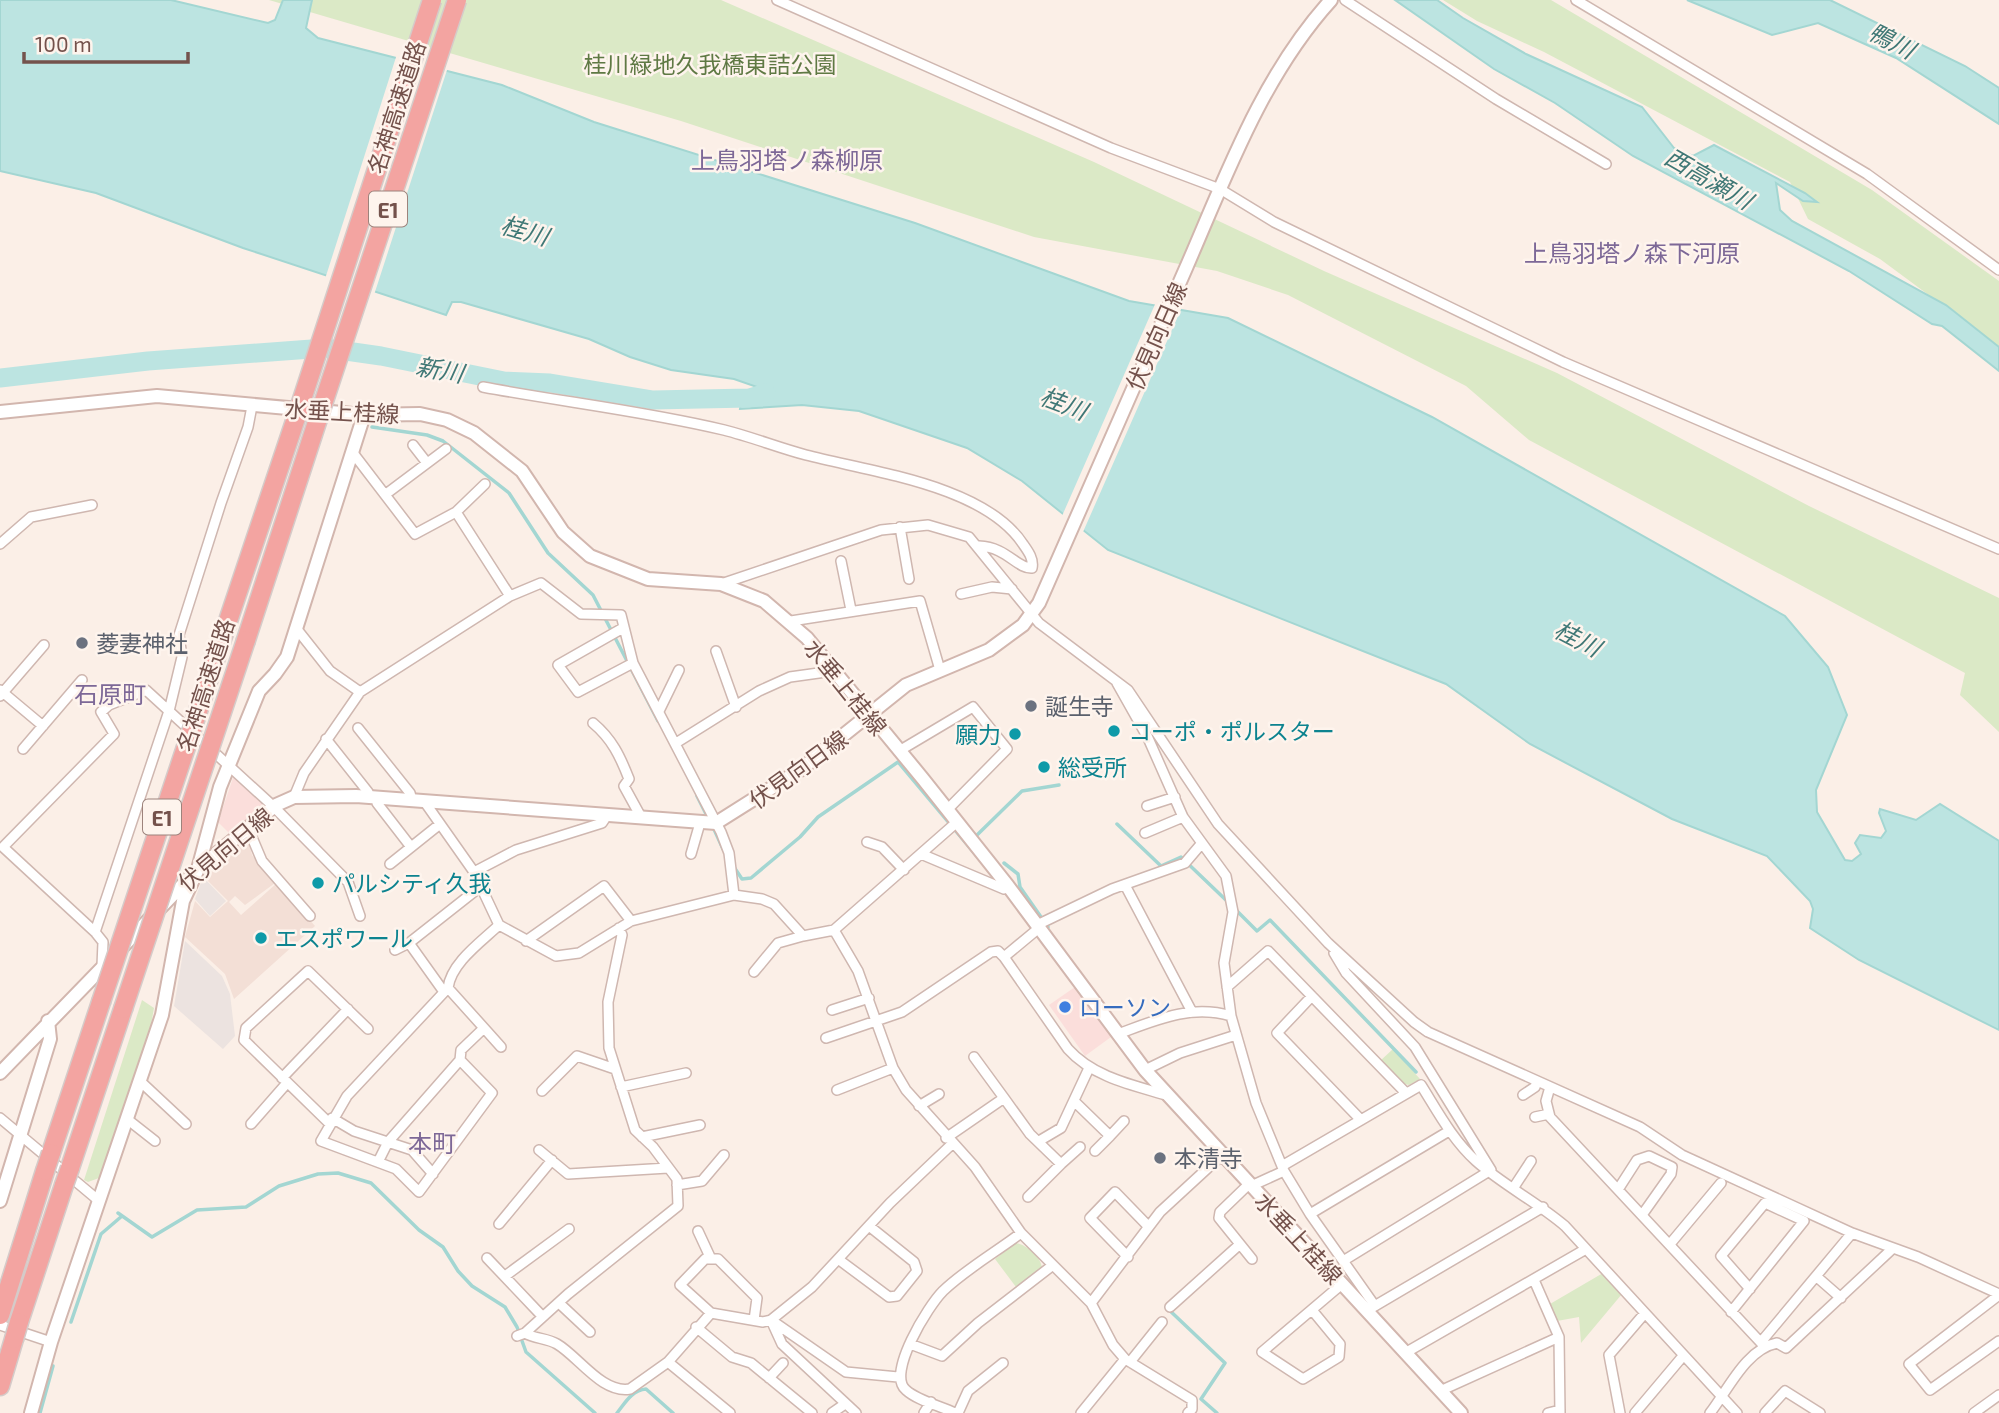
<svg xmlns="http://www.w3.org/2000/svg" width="1999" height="1413" viewBox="0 0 1999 1413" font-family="'Exo 2','Noto Sans JP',sans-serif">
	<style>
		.residential { fill: #f3dfd6 }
		.commercial { fill: #fbdedb }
		.industrial { fill: #ece3e0 }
		.green { fill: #dbe9c6 }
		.water { fill: #bce4e1; stroke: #a3d6d2; stroke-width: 2 }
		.pier { fill: #fbefe7 }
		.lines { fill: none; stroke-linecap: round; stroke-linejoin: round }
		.stream { stroke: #a3d6d2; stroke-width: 3.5 }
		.river { stroke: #bce4e1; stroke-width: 19 }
		.street-casing { stroke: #cfb7b0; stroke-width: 12 }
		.secondary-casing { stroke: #d2b6ae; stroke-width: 16 }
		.highway-casing { stroke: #d5cbc9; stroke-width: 21 }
		.street { stroke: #fff; stroke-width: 9 }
		.secondary { stroke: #fff; stroke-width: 12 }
		.highway { stroke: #f3a4a1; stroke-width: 18 }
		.highway-bridge-casing { stroke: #d5cbc9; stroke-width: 21; stroke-linecap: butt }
		.highway-bridge { stroke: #f3a4a1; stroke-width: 18 }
		.worship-dot { fill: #6b7280; stroke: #fef4ed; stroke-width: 2.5 }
		.culture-dot { fill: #0f9aa8; stroke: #fef4ed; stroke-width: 2.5 }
		.shop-dot { fill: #3f7fe0; stroke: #fef4ed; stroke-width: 2.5 }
		.labels { text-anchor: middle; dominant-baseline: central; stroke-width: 5; stroke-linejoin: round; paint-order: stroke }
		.shield { fill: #fef4ed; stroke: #9d837c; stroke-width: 2 }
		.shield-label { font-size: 21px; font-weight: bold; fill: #74524c }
		.park-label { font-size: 23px; fill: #5f7944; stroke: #fef4ed }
		.street-label { font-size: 23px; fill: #74524c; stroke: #fef4ed }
		.worship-label { font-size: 23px; fill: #5b616d; stroke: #fef4ed; text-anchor: start }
		.culture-label { font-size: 23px; fill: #0d838f; stroke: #fef4ed; text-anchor: start }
		.shop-label { font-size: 23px; fill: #366cbe; stroke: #fef4ed; text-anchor: start }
		.water-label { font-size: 24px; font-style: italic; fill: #407876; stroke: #fef4ed }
		.neighbourhood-label { font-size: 24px; fill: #7d6897; stroke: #fef4ed }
	</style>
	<rect width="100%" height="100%" fill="#fbefe7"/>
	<path class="residential" d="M 248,838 L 252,855 L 275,883 L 245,905 L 235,896 L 229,902 L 241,915 L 277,883 L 315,926 L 234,999 L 225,974 L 185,937 L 195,901 L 210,917 L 228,901 L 204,877 Z"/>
	<path class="commercial" d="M 234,775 L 265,804 L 229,833 L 218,822 Z
		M 1075,987 L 1111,1037 L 1085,1056 L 1049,1005 Z"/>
	<path class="industrial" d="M 203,877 L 226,901 L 210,916 L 195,899 Z
		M 185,941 L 222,976 L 230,994 L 235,1036 L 223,1049 L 174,1006 Z"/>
	<path class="green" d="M 269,0 L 721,0 L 1094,162 L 1324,271 L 1557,373 L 1809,506 L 1999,598 L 1999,732 L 1960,695 L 1965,673 L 1529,440 L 1466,386 L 1288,295 L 1217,271 L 1034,237 L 681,121 Z
		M 1443,0 L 1551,0 L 1872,190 L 1999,281 L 1999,347 L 1880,259 L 1808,219 L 1790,182 L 1544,52 L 1477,21 Z
		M 142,1000 L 154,1008 L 151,1025 L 99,1178 L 88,1182 L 84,1180 Z
		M 1393,1049 L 1420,1079 L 1409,1085 L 1400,1083 L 1380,1061 Z
		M 1016,1243 C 1027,1245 1041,1257 1042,1268 L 1016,1287 L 995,1259 Z
		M 1603,1273 L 1622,1294 L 1581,1343 L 1579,1317 L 1557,1321 L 1550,1304 Z"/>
	<path class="water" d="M 0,0 L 171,0 L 268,23 L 275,20 L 283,0 L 312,0 L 306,28 L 318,38 L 502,85 L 594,122 L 915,223 L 1129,301 L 1228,318 L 1432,417 L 1785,616 L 1828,667 L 1847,715 L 1816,790 L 1817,812 L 1845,860 L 1852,861 L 1861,854 L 1855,843 L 1860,835 L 1881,838 L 1886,831 L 1879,813 L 1880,809 L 1916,820 L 1940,804 L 1999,841 L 1999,1030 L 1859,960 L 1810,928 L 1813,909 L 1810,901 L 1767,856 L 1672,819 L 1530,744 L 1446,684 L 1108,550 L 1022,481 L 967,448 L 859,411 L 802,405 L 740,409 L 743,391 L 757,393 L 760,388 L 734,379 L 671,370 L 630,357 L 589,339 L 461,302 L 452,302 L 446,315 L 243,248 L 96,193 L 0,171 Z
		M 1395,0 L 1437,0 L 1463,18 L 1526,54 L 1642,107 L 1674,148 L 1693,156 L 1714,145 L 1805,193 L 1817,202 L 1803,201 L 1776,183 L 1780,210 L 1792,221 L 1946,305 L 1999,347 L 1999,371 L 1942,326 L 1932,324 L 1849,271 L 1633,156 L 1555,103 L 1494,69 Z
		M 1687,0 L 1830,0 L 1965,66 L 1999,88 L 1999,124 L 1896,58 L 1818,23 L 1772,35 Z"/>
	<path class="pier" d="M 397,54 L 448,67 L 374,295 L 325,279 Z
		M 1156,302 L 1182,307 L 1083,532 L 1062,516 Z"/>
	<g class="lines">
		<path class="stream" d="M 372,427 L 427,435 L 443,441 L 509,493 L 548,553 L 593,595 L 658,721
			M 697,796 L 709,820
			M 1117,824 L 1161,866 L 1181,857 L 1228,902
			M 713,827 L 723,849
			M 976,836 L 1022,791 L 1059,785
			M 1004,863 L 1018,874 L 1020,887 L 1048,927
			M 734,867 L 742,879 L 751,878 L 800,837 L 818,817 L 898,762 L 980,860
			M 1236,910 L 1257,931 L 1270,920 L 1416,1072
			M 118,1213 L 152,1237 L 197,1210 L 246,1207 L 279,1186 L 318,1174 L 338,1173 L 371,1183 L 419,1230 L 443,1247 L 458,1271 L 472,1286 L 505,1307 L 517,1327 L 526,1352 L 595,1413
			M 1166,1307 L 1225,1363 L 1201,1399 L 1217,1413
			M 71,1322 L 101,1234 L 122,1216
			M 40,1413 L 53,1366
			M 617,1413 C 625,1403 632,1390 646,1389 L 673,1413"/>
		<path class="river" d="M 0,378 L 148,361 L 325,348 L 381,356 L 504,381 L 550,383 L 653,400 L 749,398 L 766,393"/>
		<defs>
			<path id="street" d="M 777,0 L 1111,148 L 1220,189 L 1274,222 L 1563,362 L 1999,549
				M 1345,0 L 1496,99 L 1606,164
				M 1576,0 L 1867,174 L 1999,270
				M 483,387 C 563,402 645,411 724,430 C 752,437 779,448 806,455 C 871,472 984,485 1023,544 C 1028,551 1034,559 1032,568 C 1017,569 1007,547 979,546
				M 413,445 L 427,463
				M 353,453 L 415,534 L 456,512 L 485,484
				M 386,494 L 446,449
				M 456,512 L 510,596
				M 900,527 L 909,579
				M 0,544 L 31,517 L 92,505
				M 841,561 L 851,610
				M 721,584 L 881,530 L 928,525 L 969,537 L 1039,623 L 1128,690 L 1218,824 L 1328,943 L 1414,1022 L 1428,1032 L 1640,1127 L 1682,1155 L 1852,1233 L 1918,1257 L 1999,1294
				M 961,594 L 992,587 L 1012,589
				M 791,621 L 920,601 L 940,670
				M 296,628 L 330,671 L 360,692
				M 623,628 L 558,665 L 578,692 L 633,663
				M 716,651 L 736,707
				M 1117,683 L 1148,738 L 1183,817 L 1226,876 L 1233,912 L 1224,963 L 1231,1016 L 1256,1103 L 1284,1171 L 1310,1214 L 1375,1306
				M 0,690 L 43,726
				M 0,696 L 44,645
				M 659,711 L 679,670
				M 593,723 C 612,739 620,756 629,779 L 624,786 L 641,817
				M 358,728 L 410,793 L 412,800
				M 326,739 L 368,792 L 368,797
				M 676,743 L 759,691 L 790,677 L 833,671
				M 23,749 L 82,680
				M 899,751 L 973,707 L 1007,749 L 947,810
				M 294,797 L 304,773 L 360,692 L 510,596 L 541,583 L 581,614 L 621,615 L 633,663 L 721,832 L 729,853 L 734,895
				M 377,798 L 377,803 L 411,847
				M 424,801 L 474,872 L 499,925 L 556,956 L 579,953 L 631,921 L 734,895 L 762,899 L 774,904 L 803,936 L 834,930 L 957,822
				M 1147,806 L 1175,797
				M 248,828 L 262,861 L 310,916
				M 1145,833 L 1183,817
				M 867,842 L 882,847 L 904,870
				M 691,854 L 700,823
				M 921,854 L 1004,889 L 1008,886
				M 390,864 L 440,824
				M 474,872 L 516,850 L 602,823 L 608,814
				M 1125,885 L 1191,1010
				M 1037,925 L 1112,889 L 1185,863 L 1202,843
				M 834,930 L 858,971 L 893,1068 L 906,1090 L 975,1167 L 1021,1233 L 1091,1303 L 1113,1345 L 1125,1359 L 1192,1400 L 1192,1409 L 1188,1413
				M 95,932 L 169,711 L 182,657 L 179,635 L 221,503 L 248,427 L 252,406
				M 526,941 L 604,886 L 631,921
				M 395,950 L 409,943
				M 1334,953 L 1346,973 L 1415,1047 L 1491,1170
				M 1004,957 L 1068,1049 C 1093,1077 1132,1085 1166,1095
				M 102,966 L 103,942 L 95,932 L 3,847 L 114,734 L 101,712 L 109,705 L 146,690 L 274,807 L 348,882 L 360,916
				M 754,972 L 778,943 L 803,936
				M 1227,987 L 1268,951 L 1406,1093
				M 444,992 L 409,943 L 480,887
				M 1312,996 L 1277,1033 L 1361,1120
				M 832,1010 L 869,998
				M 484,1028 L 501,1047
				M 1118,1034 C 1156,1020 1191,1004 1231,1016
				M 826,1038 L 902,1012 L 991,952 L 998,951 L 1004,957 L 1039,928
				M 974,1057 L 1004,1098
				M 460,1060 L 492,1093 L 419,1192 L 396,1169 L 321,1141 L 347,1096 L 448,988 C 451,963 481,942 499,925
				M 1145,1070 L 1180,1053 L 1236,1035
				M 282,1078 L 348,1009
				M 141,1082 L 186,1124
				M 621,1087 L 686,1073
				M 1550,1087 L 1546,1101 L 1550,1117 L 1764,1346
				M 837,1090 L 893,1068
				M 542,1091 L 577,1056 L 615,1069
				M 1523,1095 L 1535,1087 L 1537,1081
				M 1074,1101 L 1110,1136 L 1124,1121
				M 919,1106 L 939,1094
				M 1535,1117 L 1549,1114
				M 0,1118 L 98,1200
				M 332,1118 L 354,1131 L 412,1150 L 433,1174
				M 127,1119 L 155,1141
				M 329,1123 L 244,1040 L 246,1028 L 308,971 L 368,1029
				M 251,1124 L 287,1083
				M 642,1137 L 700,1125
				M 946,1138 L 1004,1098 L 1030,1134 L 1061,1164 L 1028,1197
				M 1039,1141 L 1061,1128 L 1089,1068
				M 539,1150 L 568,1174 L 668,1168
				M 1095,1151 L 1110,1136
				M 378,1162 L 388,1142 L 460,1060 L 461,1050 L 484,1028 L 448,988
				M 1061,1164 L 1080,1147
				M 1282,1166 L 1421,1085 C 1438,1112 1452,1139 1476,1161 C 1503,1185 1537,1202 1565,1226 L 1737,1413
				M 1249,1184 L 1220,1212 L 1219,1218 L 1252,1259
				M 677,1185 L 702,1181 L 724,1155
				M 1251,1186 L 1284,1171
				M 1514,1187 L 1531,1161
				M 1619,1188 L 1637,1160 L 1649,1156 L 1672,1167 L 1671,1174 L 1642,1215
				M 1310,1214 L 1449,1131
				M 499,1224 L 552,1160
				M 698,1231 L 711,1259
				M 1670,1244 L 1721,1183
				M 1128,1257 L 1090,1218 L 1115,1192 L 1148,1226
				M 487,1258 L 542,1316
				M 838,1259 L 889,1297 L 897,1296 L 917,1271 L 914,1262 L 869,1226
				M 1343,1261 L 1491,1170
				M 505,1276 L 569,1229
				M 1817,1277 L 1841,1298
				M 1534,1280 L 1559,1337 L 1560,1413
				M 1999,1295 L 1909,1364 L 1930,1390 L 1999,1341
				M 559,1303 L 590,1332
				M 1091,1303 L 1160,1212 L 1223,1154
				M 1170,1307 L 1239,1245
				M 1373,1307 L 1543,1207
				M 1312,1310 L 1340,1344 L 1339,1357 L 1303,1379 L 1262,1352 L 1342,1284
				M 1731,1312 L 1804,1221 L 1765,1203 L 1721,1256 L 1750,1289
				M 711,1313 L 680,1285 L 705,1259 L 718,1259 L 757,1298 L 754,1320
				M 771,1320 L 846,1372 L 898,1377
				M 771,1320 L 782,1344 L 856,1413
				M 0,1325 L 51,1342
				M 696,1327 L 732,1357 L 751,1363 L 812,1413
				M 525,1333 C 535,1339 547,1338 557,1344 C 578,1356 602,1394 630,1389 L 668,1362 L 711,1313 L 763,1322 L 771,1320 L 812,1287 L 890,1203 L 952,1144
				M 517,1336 L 525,1333 L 568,1294 L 678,1206 L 677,1179 L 653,1147 L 635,1130 L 609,1048 L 608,1002 L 622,935 L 619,928
				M 1761,1342 L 1852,1233
				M 910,1344 L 942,1356 L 978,1323 L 1053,1265
				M 1405,1353 L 1586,1249
				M 668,1362 L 730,1413
				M 1130,1362 L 1162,1322
				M 769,1378 L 783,1363
				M 1440,1391 L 1559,1337
				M 832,1413 L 845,1404
				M 924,1413 L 931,1402
				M 955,1413 C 941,1406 918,1401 906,1390 C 886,1374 928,1306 943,1291 C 966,1269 996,1252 1021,1233
				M 958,1413 L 968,1391 L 1003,1363
				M 1081,1413 L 1125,1359
				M 1548,1413 L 1560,1410
				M 1620,1413 L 1609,1355 L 1645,1313
				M 1635,1413 L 1683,1356
				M 1710,1413 C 1728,1390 1746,1349 1777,1343 L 1786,1348 L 1891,1250
				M 1765,1413 L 1785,1391 L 1820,1413
				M 1974,1413 L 1999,1395"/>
			<path id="secondary" d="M 0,412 L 157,396 L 364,415 L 420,414 L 447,420 L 474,433 L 522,471 L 563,532 L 590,556 L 648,579 L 721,584 L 764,601 L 807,638 L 923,779 L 1008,886 L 1145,1070 L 1461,1413
				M 0,1073 L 198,869 L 276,805 L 294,797 L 356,796 L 716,823 L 800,770 L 906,685 L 989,650 L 1023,625 L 1039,603 C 1088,491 1137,380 1186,268 C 1226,176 1262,76 1331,0
				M 0,1201 L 50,1039 L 48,1021
				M 31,1413 L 51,1342 L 162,1015 L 183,901 L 198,869 L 220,787 L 259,691 L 275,674 L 287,657 L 364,415"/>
			<path id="highway" d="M 224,633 L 296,418
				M 246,640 L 318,419
				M 51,1153 L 101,1002
				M 70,1168 L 123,1009
				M 0,1315 L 45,1171
				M 19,1322 L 64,1185
				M 0,1386 L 14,1339"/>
		</defs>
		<use href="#street" class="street-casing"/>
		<use href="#secondary" class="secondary-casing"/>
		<use href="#highway" class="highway-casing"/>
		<use href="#street" class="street"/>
		<use href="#secondary" class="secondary"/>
		<use href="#highway" class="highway"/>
		<defs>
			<path id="highway-bridge" d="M 296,418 L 432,0
				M 318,419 L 457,0
				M 101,1002 L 224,633
				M 123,1009 L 246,640
				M 45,1171 L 51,1153
				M 64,1185 L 70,1168
				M 14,1339 L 19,1322"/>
		</defs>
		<use href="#highway-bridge" class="highway-bridge-casing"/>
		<use href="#highway-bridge" class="highway-bridge"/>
	</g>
	<g class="worship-dot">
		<circle cx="82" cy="643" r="7"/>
		<circle cx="1031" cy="706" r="7"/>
		<circle cx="1160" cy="1158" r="7"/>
	</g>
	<g class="culture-dot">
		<circle cx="1114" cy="731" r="7"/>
		<circle cx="1015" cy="734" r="7"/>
		<circle cx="1044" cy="767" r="7"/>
		<circle cx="318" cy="883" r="7"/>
		<circle cx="261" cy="938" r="7"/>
	</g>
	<circle class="shop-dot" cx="1065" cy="1007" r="7"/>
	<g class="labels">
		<g class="shield">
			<rect x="369" y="191.5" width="38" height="35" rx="5"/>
			<rect x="143" y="799.5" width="38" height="35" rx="5"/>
		</g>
		<g class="shield-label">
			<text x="388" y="209">E1</text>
			<text x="162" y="817">E1</text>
		</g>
		<g class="park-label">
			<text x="710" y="64">桂川緑地久我橋東詰公園</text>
		</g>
		<g class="street-label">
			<text transform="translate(396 107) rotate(-72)">名神高速道路</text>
			<text transform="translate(1156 336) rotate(-66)">伏見向日線</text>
			<text transform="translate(342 411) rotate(3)">水垂上桂線</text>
			<text transform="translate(205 685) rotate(-72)">名神高速道路</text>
			<text transform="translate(846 687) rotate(51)">水垂上桂線</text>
			<text transform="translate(798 769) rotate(-36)">伏見向日線</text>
			<text transform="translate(225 849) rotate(-40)">伏見向日線</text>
			<text transform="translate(1299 1238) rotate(47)">水垂上桂線</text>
		</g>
		<g class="worship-label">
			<text x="96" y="643">菱妻神社</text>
			<text x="1045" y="706">誕生寺</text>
			<text x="1174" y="1158">本清寺</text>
		</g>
		<g class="culture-label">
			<text x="1128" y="731">コーポ・ポルスター</text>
			<text x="1001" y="734" text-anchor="end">願力</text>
			<text x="1058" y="767">総受所</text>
			<text x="332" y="883">パルシティ久我</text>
			<text x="275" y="938">エスポワール</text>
		</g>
		<g class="shop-label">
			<text x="1079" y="1007">ローソン</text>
		</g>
		<g class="water-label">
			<text transform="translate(1892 40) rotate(27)">鴨川</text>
			<text transform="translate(1709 178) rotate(30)">西高瀬川</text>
			<text transform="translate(525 230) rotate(16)">桂川</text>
			<text transform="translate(440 369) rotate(10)">新川</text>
			<text transform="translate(1064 403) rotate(21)">桂川</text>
			<text transform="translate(1578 638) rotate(27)">桂川</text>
		</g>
		<g class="neighbourhood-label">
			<text x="787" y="159">上鳥羽塔ノ森柳原</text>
			<text x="1632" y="252">上鳥羽塔ノ森下河原</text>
			<text x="110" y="693">石原町</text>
			<text x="432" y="1142">本町</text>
		</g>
	</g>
	<path d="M24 52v10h164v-10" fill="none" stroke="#74524c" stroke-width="3.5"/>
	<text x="35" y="52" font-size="21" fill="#74524c" stroke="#fef4ed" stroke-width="5" paint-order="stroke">100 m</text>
</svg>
